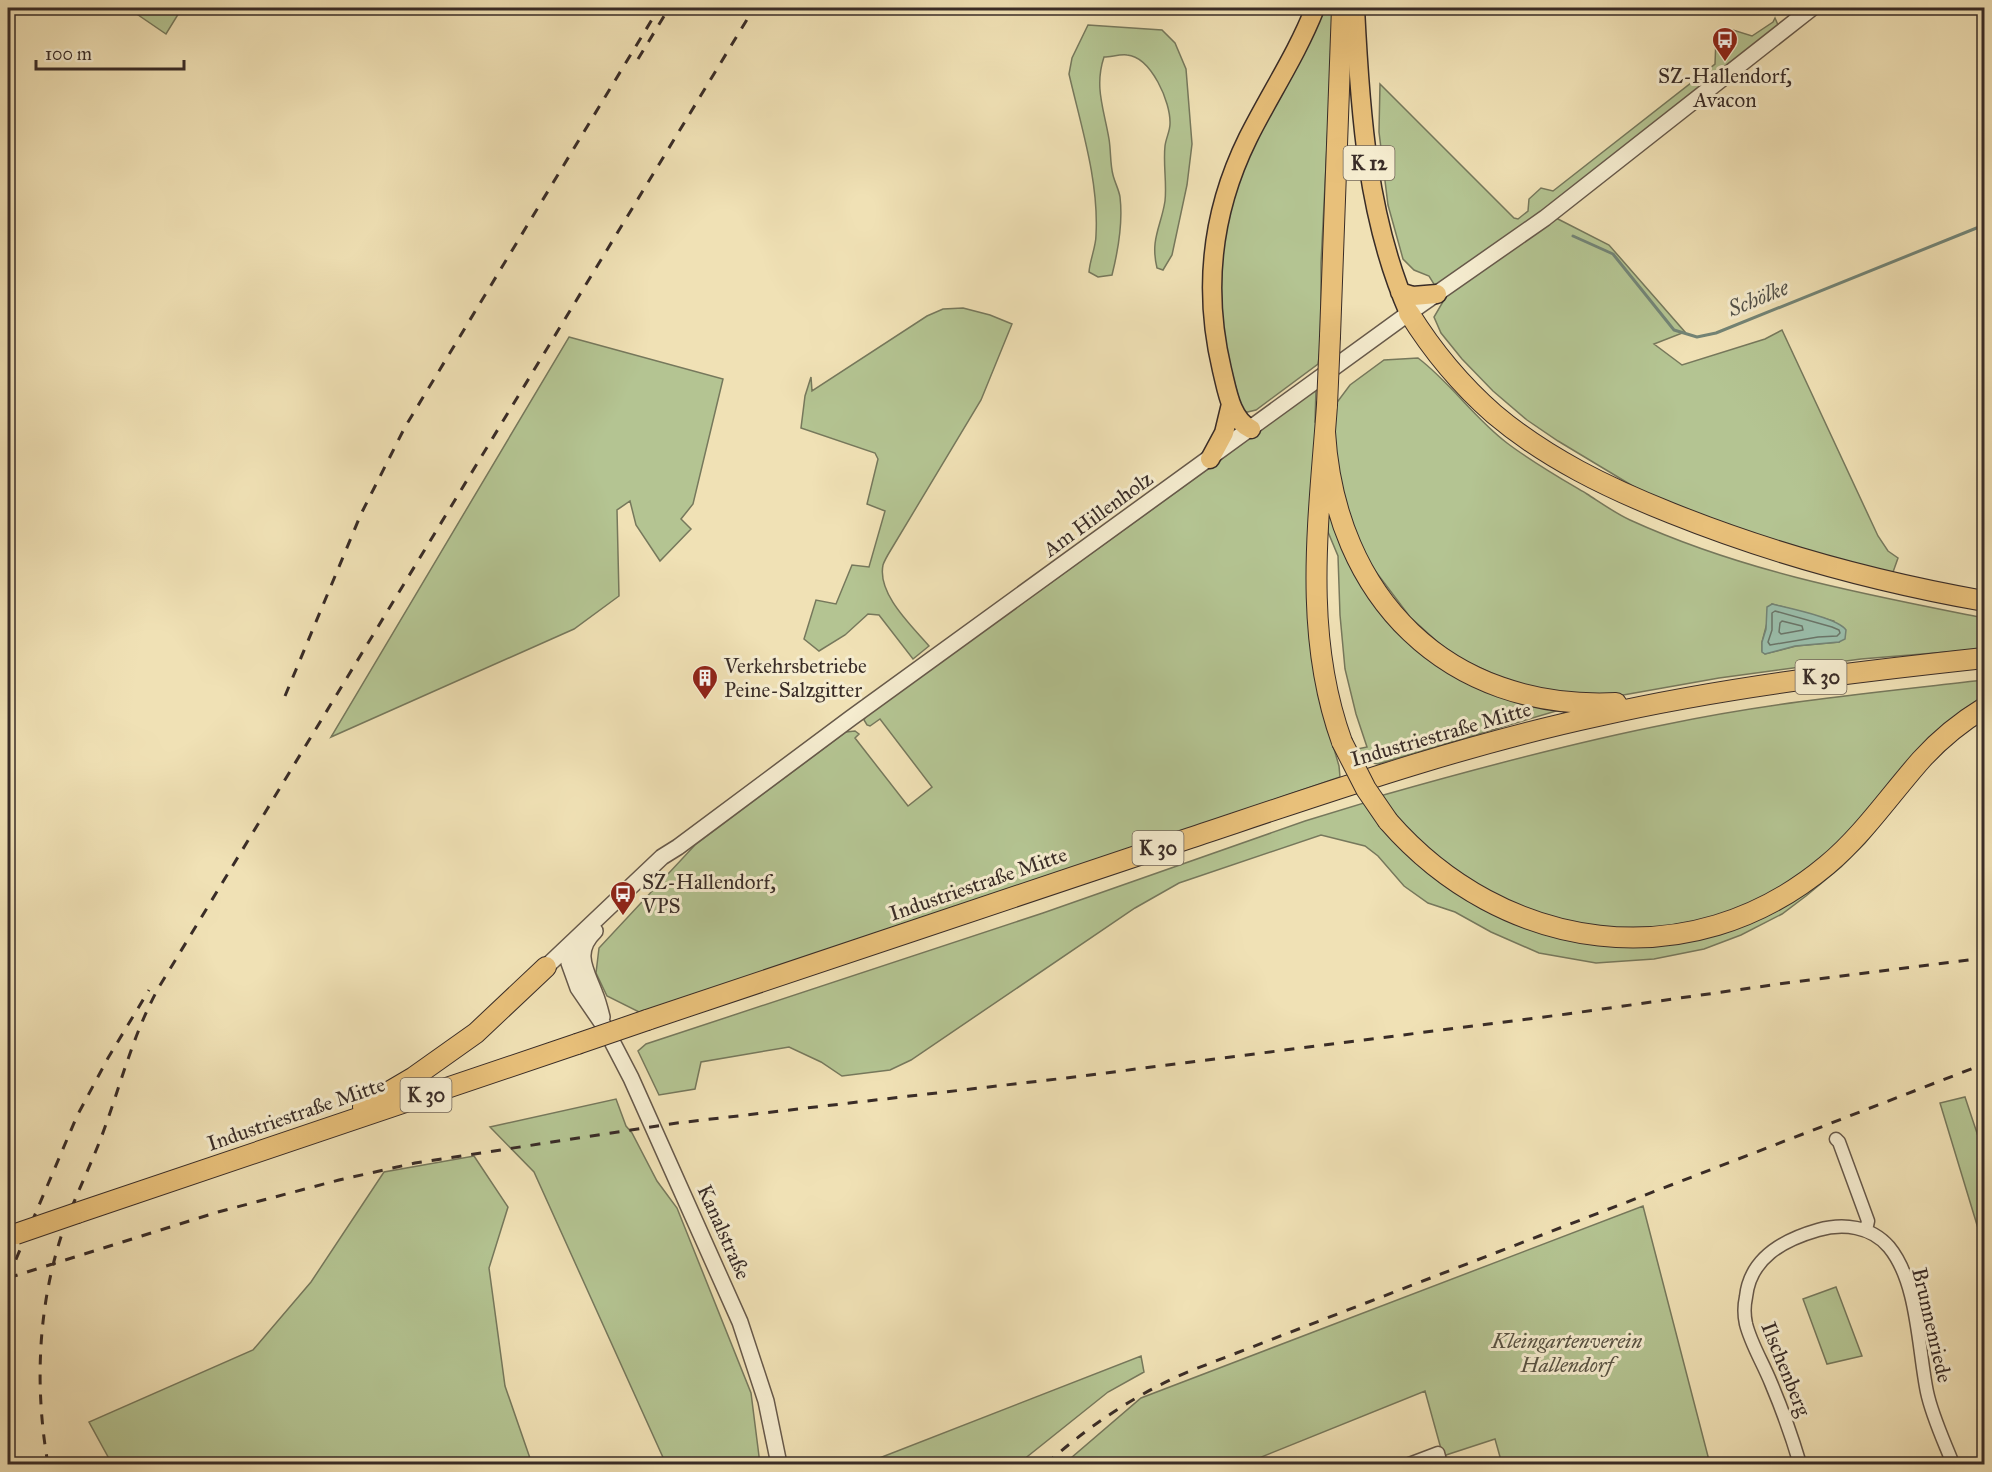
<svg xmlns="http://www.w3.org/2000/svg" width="1992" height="1472" viewBox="0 0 1992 1472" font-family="'IM FELL Great Primer',serif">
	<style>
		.green { fill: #b4c492; stroke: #76785c; stroke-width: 1.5; fill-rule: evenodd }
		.water { fill: #9abeab; stroke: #738476; stroke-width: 1.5 }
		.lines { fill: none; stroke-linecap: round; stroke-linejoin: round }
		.shore { stroke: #6a7569; stroke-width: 1.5 }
		.stream { stroke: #738476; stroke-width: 3 }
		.minor-casing { stroke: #67594a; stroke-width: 15 }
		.tertiary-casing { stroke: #67594a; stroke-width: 18 }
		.primary-casing { stroke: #392c27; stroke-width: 21 }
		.trunk-casing { stroke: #392c27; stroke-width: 22 }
		.minor { stroke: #f5eccf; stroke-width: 12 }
		.tertiary { stroke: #f5eccf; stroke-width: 15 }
		.primary { stroke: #e8c07a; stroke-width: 18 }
		.trunk { stroke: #e8c07a; stroke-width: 20 }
		.rail { stroke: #392c27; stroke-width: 3; stroke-dasharray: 10 10; stroke-linecap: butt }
		.trunk-bridge-casing { stroke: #392c27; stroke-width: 22; stroke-linecap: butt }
		.trunk-bridge { stroke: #e8c07a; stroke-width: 20 }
		.labels { text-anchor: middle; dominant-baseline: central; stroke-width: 6; stroke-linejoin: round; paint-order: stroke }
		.shield { fill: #f5eccf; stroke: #716659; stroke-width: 1.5 }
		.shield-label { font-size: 20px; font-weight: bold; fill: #392c27 }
		.poi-label { font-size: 21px; fill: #392c27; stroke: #f5eccf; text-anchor: start }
		.street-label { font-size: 21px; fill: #392c27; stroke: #f5eccf }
		.park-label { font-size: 21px; font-style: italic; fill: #585242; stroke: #f5eccf }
		.water-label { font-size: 22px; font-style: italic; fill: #515048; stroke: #f5eccf }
	</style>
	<rect width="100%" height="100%" fill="#f0e1b5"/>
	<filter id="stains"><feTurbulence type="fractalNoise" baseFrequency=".00333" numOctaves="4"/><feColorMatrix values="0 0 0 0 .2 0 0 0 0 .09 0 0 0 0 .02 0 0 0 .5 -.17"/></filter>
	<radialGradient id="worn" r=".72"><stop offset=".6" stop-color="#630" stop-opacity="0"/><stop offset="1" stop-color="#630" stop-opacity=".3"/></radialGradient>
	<path class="green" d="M 128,8 L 182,8 L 166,34 Z
		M 1321,8 L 1334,8 L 1321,263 L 1321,344 L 1318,364 L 1256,410 L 1243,413 L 1227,356 L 1216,292 L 1230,191 Z
		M 1775,18 L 1784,39 L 1556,218 L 1609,245 L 1685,332 L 1654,344 L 1682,365 L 1765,339 L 1782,330 L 1878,536 L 1888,551 L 1898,558 L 1892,575 L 1812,560 L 1666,506 L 1558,441 L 1527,420 L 1493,391 L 1462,359 L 1441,333 L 1434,317 L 1444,300 L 1429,276 L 1414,270 L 1403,259 L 1388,205 L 1379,132 L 1380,84 L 1514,218 L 1518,219 L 1528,211 L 1529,199 L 1541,188 L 1553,191 L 1715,64 L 1716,38 L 1733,30 L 1752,36 L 1773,22 Z
		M 1088,25 L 1162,30 L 1175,43 L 1186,69 L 1192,144 L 1187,185 L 1172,255 L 1163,270 L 1157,268 C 1150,239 1161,227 1165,201 C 1167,183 1163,164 1165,146 C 1166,138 1170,131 1170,124 C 1171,102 1151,57 1127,55 C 1120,54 1111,57 1104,57 C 1094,87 1104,109 1109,139 C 1111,151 1110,164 1113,175 C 1115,183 1119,190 1120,197 C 1123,222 1118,251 1112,275 L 1098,277 L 1089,272 C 1090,259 1096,247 1096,235 C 1099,181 1081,126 1069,74 L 1072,58 Z
		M 963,308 L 990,315 L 1012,324 L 981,400 L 892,548 C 889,553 885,559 883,565 C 877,594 912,626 929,646 L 913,659 L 879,615 L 868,614 L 845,635 L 819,651 L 804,639 L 816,600 L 836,604 L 852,565 L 869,567 L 885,511 L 867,504 L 878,459 L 875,453 L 801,428 L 805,396 L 811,377 L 812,391 L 927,316 L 943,309 Z
		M 569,337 L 723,379 L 693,504 L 681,519 L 691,529 L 660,561 L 636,525 L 630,501 L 617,510 L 619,596 L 574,629 L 331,737 Z
		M 1418,358 C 1451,383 1474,418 1507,443 C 1532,462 1560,478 1587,494 C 1601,503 1615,513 1630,520 C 1744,572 1863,594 1984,618 L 1984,649 L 1861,659 L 1719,678 L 1612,697 L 1524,688 L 1463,660 L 1441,645 L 1410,617 L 1370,564 L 1352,527 L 1344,505 L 1334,447 L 1335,405 L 1350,385 L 1384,360 ZM 1772,604 L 1834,621 L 1839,642 L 1796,646 L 1765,654 L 1762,651 L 1762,642 Z
		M 1316,388 L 1315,422 L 1318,424 L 1314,663 L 1319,697 L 1339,766 L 1340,777 L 645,1015 L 607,996 L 596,973 L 599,948 L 695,845 L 846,732 L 855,731 L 859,734 L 855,738 L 908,806 L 932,787 L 880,719 L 870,726 L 867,725 L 864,720 L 866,716 L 1218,462 Z
		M 1325,479 L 1401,631 L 1566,708 L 1378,764 L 1362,761 L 1353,750 L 1367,747 L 1356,714 L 1345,669 L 1340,615 L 1338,556 L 1328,532 Z
		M 1984,680 L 1984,696 L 1850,833 L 1795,880 L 1738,910 L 1675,927 L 1597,928 L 1517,908 L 1429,856 L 1380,796 C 1475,769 1571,743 1668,724 C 1772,702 1879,692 1984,680 Z
		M 1965,730 L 1933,760 L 1865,843 L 1841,867 L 1806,896 L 1782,914 L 1741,935 L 1704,949 L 1654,959 L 1596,963 L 1539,953 L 1491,932 L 1455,912 L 1428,903 L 1404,886 L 1378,856 L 1365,846 L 1321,835 L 1179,883 L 1135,908 L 911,1060 L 890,1070 L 842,1076 L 821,1062 L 789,1047 L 701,1062 L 695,1089 L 659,1095 L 638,1051 L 646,1044 L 1043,913 L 1305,821 L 1367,802 L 1413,855 L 1582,939 L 1768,910 L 1930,758 Z
		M 1965,1097 L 1984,1154 L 1984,1248 L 1940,1103 Z
		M 616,1099 L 626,1126 L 632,1133 L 657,1181 L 677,1208 L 751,1393 L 760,1464 L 666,1464 L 534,1172 L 490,1127 Z
		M 474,1156 L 508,1207 L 489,1268 L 505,1386 L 532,1464 L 112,1464 L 89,1422 L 253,1350 L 311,1282 L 384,1172 Z
		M 1643,1206 L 1710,1464 L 1502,1464 L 1495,1439 L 1443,1456 L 1425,1391 L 1244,1464 L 1064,1464 L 1141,1398 Z
		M 1836,1287 L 1862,1356 L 1827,1364 L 1803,1299 Z
		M 1141,1356 L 1144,1372 L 1108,1392 L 1018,1464 L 864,1464 Z"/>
	<path class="water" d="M 1772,604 C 1788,608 1838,618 1846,630 L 1845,639 L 1839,642 L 1795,646 L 1765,654 L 1762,652 L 1762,642 L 1766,629 L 1767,607 Z"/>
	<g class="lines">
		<path class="shore" d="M 1775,611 L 1832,627 L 1839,630 L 1840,633 L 1837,636 L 1818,637 L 1770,645 L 1768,642 L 1772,630 L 1772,613 Z
			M 1782,621 L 1802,626 L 1803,630 L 1781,634 L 1779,632 L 1780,623 Z"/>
		<path class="stream" d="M 1573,236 L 1613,254 L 1674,330 L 1697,337 L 1716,333 L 1984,225"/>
		<defs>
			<path id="minor" d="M 1836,1139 L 1839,1142 L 1868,1221 L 1866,1230
				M 1409,1464 L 1438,1453 L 1441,1464
				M 1800,1464 C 1792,1437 1782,1409 1771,1383 C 1763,1363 1751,1344 1746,1324 C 1744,1315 1744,1306 1746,1297 C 1750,1258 1783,1240 1818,1230 C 1843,1223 1871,1226 1889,1247 C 1918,1282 1918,1348 1927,1392 C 1932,1416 1944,1441 1953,1464"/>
			<path id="tertiary" d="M 595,931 C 573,952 586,970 595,994 C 598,1001 600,1009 602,1017
				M 575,941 L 569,963 L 578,988 L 604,1026 L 631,1078 L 740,1322 L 766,1401 L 779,1464
				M 546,967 L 662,857 L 678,847 L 851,718 L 1409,313 L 1545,218 L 1812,8"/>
			<path id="primary" d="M 1355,8 C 1360,111 1367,218 1409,313
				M 1400,292 L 1413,296 L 1437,294
				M 1251,429 C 1231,420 1227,390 1222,370 C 1203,290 1212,211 1248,138 C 1270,94 1297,54 1315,8
				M 1210,459 L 1224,433 L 1231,404"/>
			<path id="trunk" d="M 1409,313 C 1432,350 1461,385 1494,414 C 1546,458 1608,488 1671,513 C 1773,554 1877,582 1984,601
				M 1330,336 L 1342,8
				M 1327,405 C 1319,518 1302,632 1342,742
				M 1325,432 C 1335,597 1447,711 1616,703
				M 1388,821 C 1503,953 1690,980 1827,865 C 1863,835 1890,795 1921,760 C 1939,740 1961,722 1984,708
				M 647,1020 C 828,960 1009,898 1190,838 C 1325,793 1459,746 1598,716 C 1725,687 1855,672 1984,658
				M 363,1107 L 414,1077 L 476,1033 L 546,967
				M 77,1213 L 577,1044"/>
		</defs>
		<use href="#minor" class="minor-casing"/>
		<use href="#tertiary" class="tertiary-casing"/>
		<use href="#primary" class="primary-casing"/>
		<use href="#trunk" class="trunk-casing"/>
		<use href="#minor" class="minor"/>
		<use href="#tertiary" class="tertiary"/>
		<use href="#primary" class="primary"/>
		<use href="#trunk" class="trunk"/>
		<path class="rail" d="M 638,59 L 669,8
			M 285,696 L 361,514 L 405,427 L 659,8
			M 8,1278 L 218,1212 L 339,1180 L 415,1163 L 677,1123 L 1066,1078 L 1567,1014 L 1793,982 L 1984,958
			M 8,1278 L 77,1116 L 108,1058 L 149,990
			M 48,1464 C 34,1385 38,1301 65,1225 C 77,1192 93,1161 105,1127 C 122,1080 134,1032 159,987 L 754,8
			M 1046,1464 C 1090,1425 1136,1394 1190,1371 L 1984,1064"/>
		<defs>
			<path id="trunk-bridge" d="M 1327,405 L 1330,336
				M 1342,742 L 1366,789 L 1388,821
				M 577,1044 L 647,1020
				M 16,1234 L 77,1213"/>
		</defs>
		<use href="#trunk-bridge" class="trunk-bridge-casing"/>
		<use href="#trunk-bridge" class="trunk-bridge"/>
	</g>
	<defs>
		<symbol id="bus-pin" viewBox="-11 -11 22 30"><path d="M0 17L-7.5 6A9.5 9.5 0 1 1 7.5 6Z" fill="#8f2418" stroke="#f5eccf"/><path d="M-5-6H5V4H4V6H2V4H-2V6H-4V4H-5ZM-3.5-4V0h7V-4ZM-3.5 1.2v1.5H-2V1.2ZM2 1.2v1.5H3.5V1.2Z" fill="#fff"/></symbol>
		<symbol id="building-pin" viewBox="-11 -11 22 30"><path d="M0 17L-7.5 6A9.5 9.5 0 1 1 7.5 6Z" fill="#8f2418" stroke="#f5eccf"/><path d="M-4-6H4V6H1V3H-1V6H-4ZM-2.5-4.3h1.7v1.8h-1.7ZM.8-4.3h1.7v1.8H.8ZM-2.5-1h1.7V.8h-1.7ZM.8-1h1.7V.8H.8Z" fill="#fff"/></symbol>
	</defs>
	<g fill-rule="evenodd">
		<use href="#bus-pin" x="1710" y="25" width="30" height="40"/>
		<use href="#building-pin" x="690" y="663" width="30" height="40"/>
		<use href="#bus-pin" x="608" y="879" width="30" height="40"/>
	</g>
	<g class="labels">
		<g class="shield">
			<rect x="1343.5" y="146" width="51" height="34" rx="4.5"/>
			<rect x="1795.5" y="660" width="51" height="34" rx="4.5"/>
			<rect x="1132.5" y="831" width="51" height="34" rx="4.5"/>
			<rect x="400.5" y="1078" width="51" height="34" rx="4.5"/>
		</g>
		<g class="shield-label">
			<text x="1369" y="163">K 12</text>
			<text x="1821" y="677">K 30</text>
			<text x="1158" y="848">K 30</text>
			<text x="426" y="1095">K 30</text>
		</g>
		<g class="poi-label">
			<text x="1725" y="76" text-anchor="middle">SZ-Hallendorf,<tspan x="1725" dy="24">Avacon</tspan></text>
			<text x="724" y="666">Verkehrsbetriebe<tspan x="724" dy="24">Peine-Salzgitter</tspan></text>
			<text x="642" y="882">SZ-Hallendorf,<tspan x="642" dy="24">VPS</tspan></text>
		</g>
		<g class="street-label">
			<text transform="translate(1098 514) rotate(-36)">Am Hillenholz</text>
			<text transform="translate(1441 734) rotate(-16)">Industriestraße Mitte</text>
			<text transform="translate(978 884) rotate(-19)">Industriestraße Mitte</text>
			<text transform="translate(296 1114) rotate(-19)">Industriestraße Mitte</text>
			<text transform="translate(724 1232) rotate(66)">Kanalstraße</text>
			<text transform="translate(1932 1325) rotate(77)">Brunnenriede</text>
			<text transform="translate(1786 1369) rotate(68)">Ilschenberg</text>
		</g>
		<g class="park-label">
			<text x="1567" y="1341">Kleingartenverein<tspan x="1567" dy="24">Hallendorf</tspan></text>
		</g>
		<g class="water-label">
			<text transform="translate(1758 298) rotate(-22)">Schölke</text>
		</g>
	</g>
	<rect width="1992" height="1472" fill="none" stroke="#f0e1b5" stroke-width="30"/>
	<rect x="9" y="9" width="1974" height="1454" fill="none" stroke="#392c27" stroke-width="3"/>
	<rect x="15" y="15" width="1962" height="1442" fill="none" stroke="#392c27" stroke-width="1.5"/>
	<path d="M36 60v9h148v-9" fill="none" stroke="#392c27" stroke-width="3"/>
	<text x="45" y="60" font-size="18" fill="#392c27" stroke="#f5eccf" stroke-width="4.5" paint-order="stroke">100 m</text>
	<rect width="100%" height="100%" filter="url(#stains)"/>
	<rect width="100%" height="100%" fill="url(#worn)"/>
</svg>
